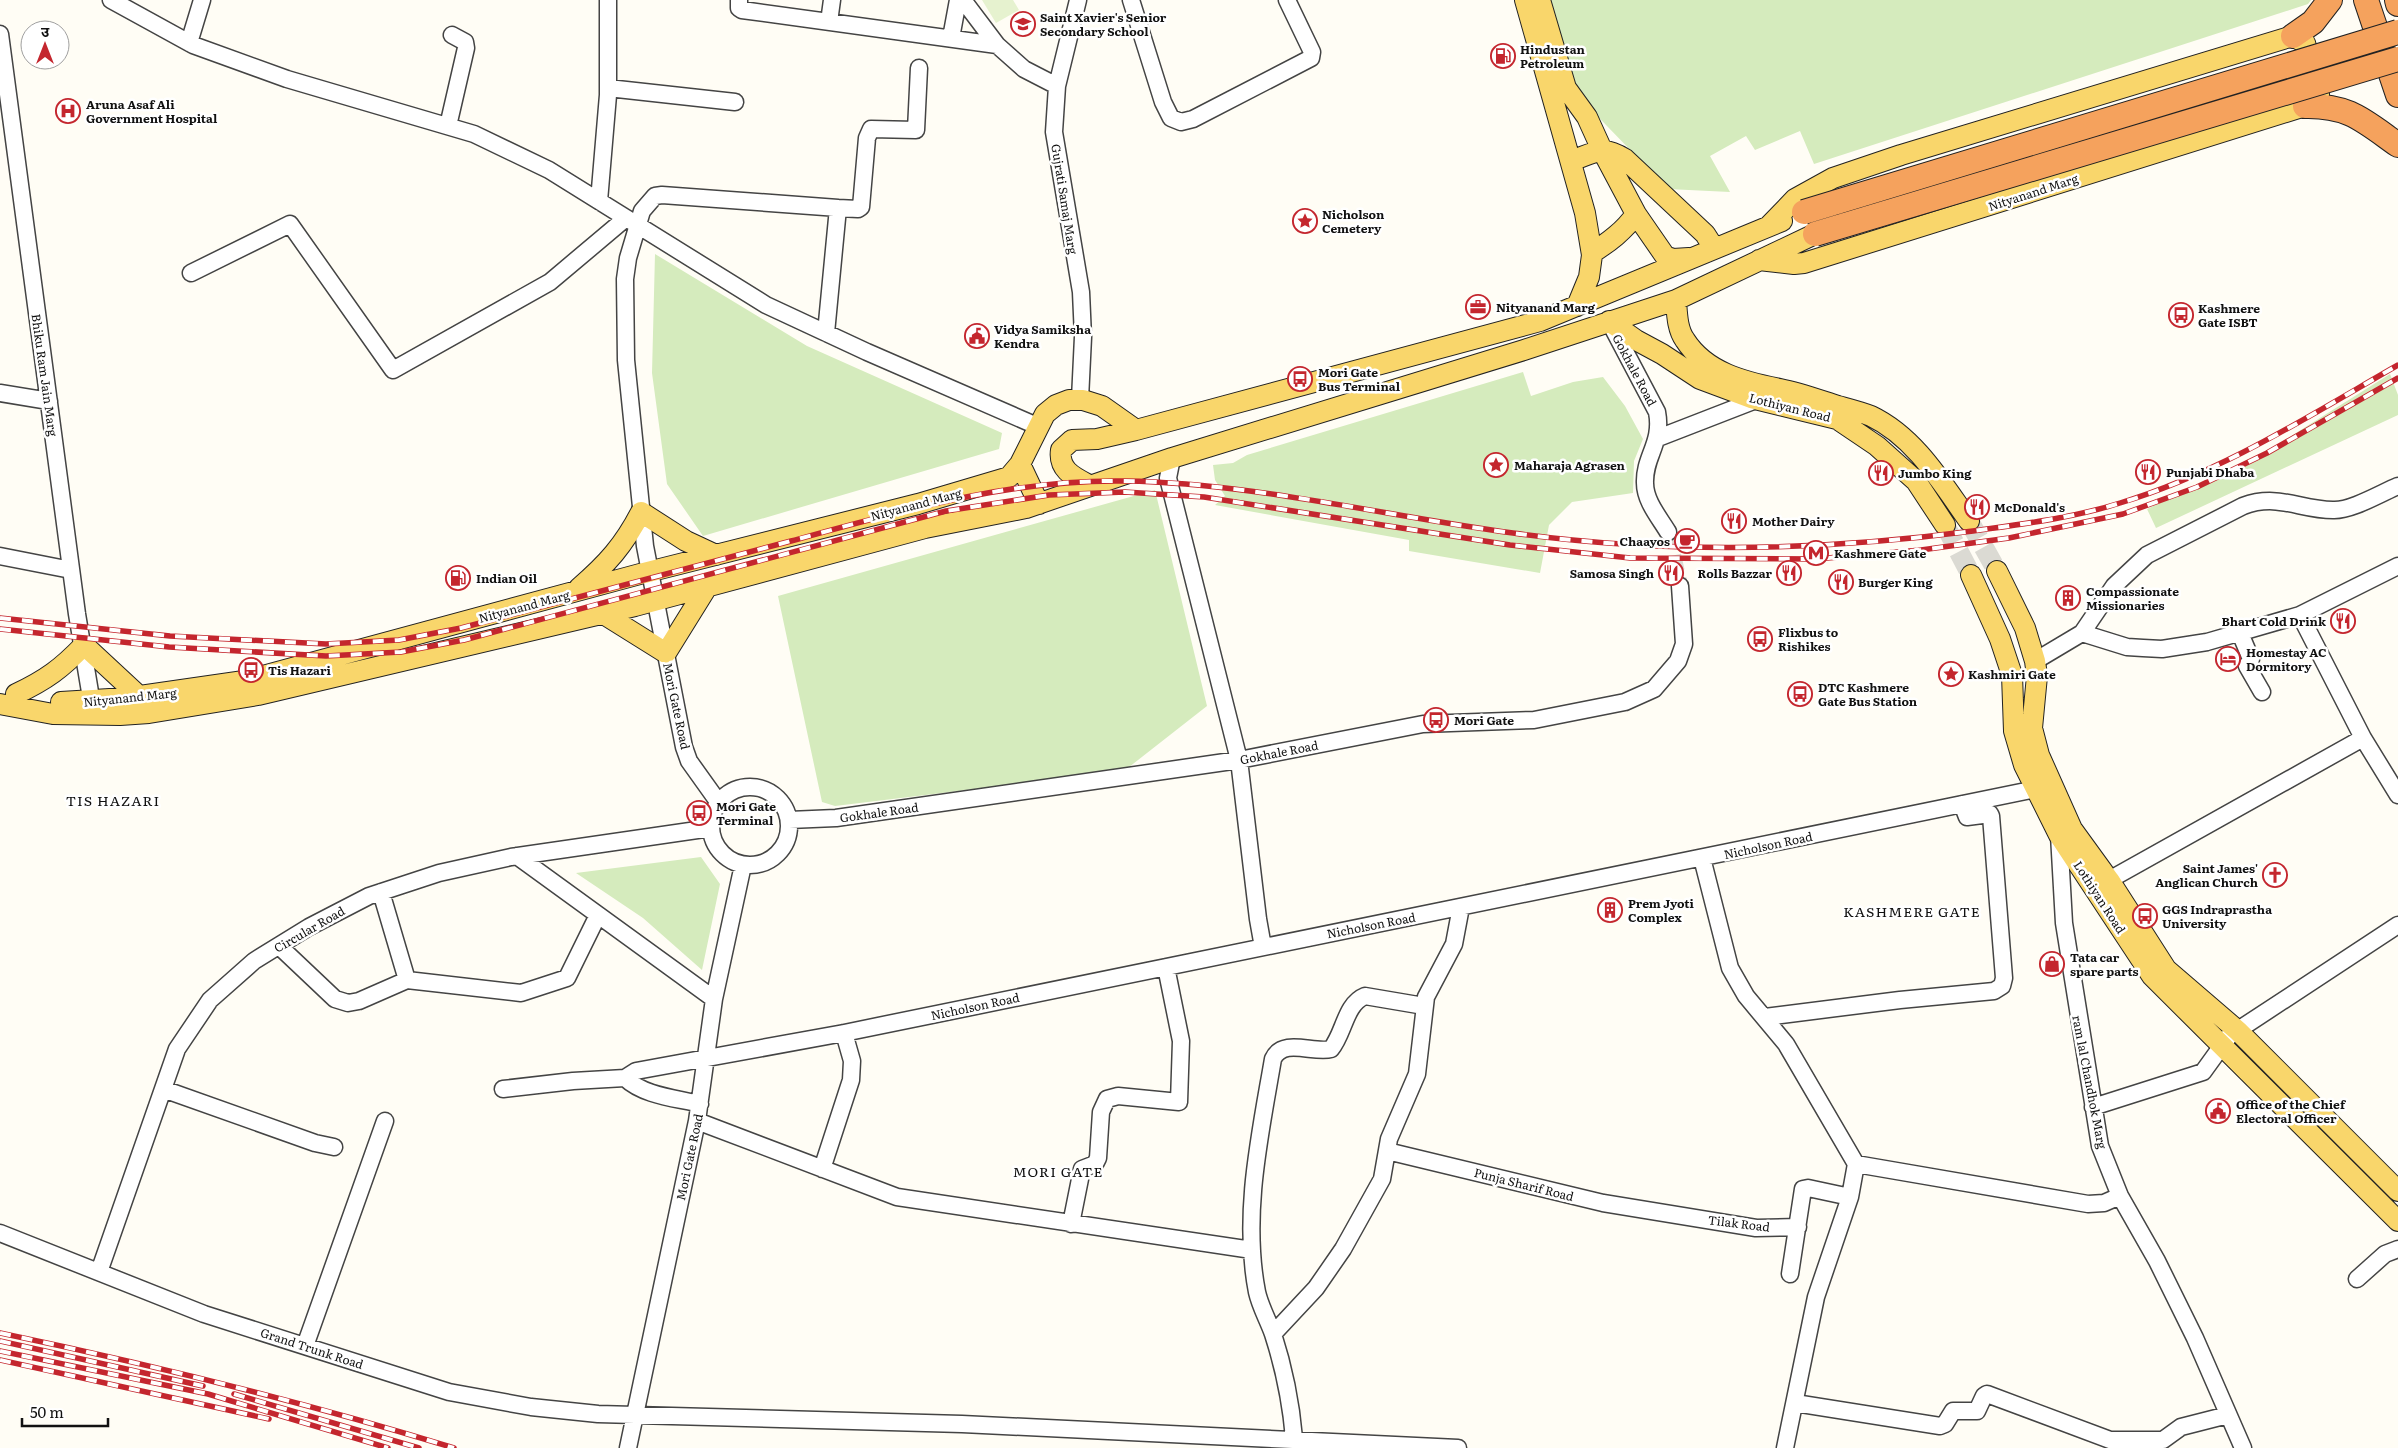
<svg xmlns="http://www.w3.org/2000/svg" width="2398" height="1448" viewBox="0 0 2398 1448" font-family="Literata,'Noto Sans Devanagari',serif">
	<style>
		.green { fill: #d5ebbd }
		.pitch { fill: #e6f2cf }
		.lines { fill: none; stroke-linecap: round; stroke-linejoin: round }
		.minor-tunnel { stroke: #dbdad3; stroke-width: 16; stroke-dasharray: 16 8; stroke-linecap: butt }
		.major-tunnel { stroke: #dbdad3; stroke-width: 20; stroke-dasharray: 20 10; stroke-linecap: butt }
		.minor-casing { stroke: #444; stroke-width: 19 }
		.major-casing { stroke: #222; stroke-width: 22 }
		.highway-casing { stroke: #222; stroke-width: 26 }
		.minor { stroke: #fff; stroke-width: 16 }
		.major { stroke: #f9d66b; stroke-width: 20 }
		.highway { stroke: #f5a25d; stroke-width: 24 }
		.rail-casing { stroke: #c4262e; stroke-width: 5.5 }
		.rail { stroke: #fff; stroke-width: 4; stroke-dasharray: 11; stroke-linecap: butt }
		.highway-bridge-casing { stroke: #222; stroke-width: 26; stroke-linecap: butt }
		.highway-bridge { stroke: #f5a25d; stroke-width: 24 }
		.labels { text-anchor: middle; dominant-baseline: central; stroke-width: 5; stroke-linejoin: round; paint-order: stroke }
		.poi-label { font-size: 12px; font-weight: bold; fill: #111; stroke: #fff; text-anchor: start }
		.street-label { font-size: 12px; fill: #111; stroke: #fff }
		.neighbourhood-label { font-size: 14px; letter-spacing: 1px; fill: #111; stroke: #fff }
	</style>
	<rect width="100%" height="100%" fill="#fffdf5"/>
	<path class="green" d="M 1548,0 L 2311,0 L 2308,4 L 1814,164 L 1800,131 L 1755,150 L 1746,136 L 1710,156 L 1730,192 L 1668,189 L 1576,94 Z
		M 655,254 L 807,346 L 1002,433 L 999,449 L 703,536 L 667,484 L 652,373 Z
		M 1523,372 L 1531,396 L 1573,382 L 1603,377 L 1625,406 L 1643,439 L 1634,461 L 1633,493 L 1572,502 L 1549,525 L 1540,573 L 1409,551 L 1409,540 L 1215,505 L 1225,496 L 1215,480 L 1213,465 L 1233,463 L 1247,455 Z
		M 2390,374 L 2398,395 L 2398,415 L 2156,528 L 2147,509 L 2269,450 Z
		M 1155,490 L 1207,706 L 1124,771 L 835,806 L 822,802 L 778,596 Z
		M 701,857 L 720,884 L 702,970 L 643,918 L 576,873 Z"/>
	<path class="pitch" d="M 982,0 L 1013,0 L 1019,10 L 996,23 Z"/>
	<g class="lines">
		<path class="minor-tunnel" d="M 1668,532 L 1680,586"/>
		<path class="major-tunnel" d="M 1969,521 L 1997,571
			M 1945,525 L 1971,575"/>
		<defs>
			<path id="minor" d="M 111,0 L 193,45 L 287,79 L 474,134 L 549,170 L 766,305 L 867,352 L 1037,426
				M 739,0 L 739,8 L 742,10 L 997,45
				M 963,0 L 997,45 L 1024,69 L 1057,86
				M 1078,0 L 1057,86 L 1054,132 L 1081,292 L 1083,337 L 1080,399
				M 1131,0 L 1163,102 L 1171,118 L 1181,122 L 1193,119 L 1311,58 L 1312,52 L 1287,0
				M 829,22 L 832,0
				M 0,34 L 77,614 L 93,710
				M 951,38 L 958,0
				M 189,43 L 202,0
				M 608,88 L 735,102
				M 448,126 L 466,48 L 465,42 L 452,35
				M 599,201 L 608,95 L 608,0
				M 838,208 L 858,209 L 861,207 L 867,138 L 871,129 L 916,130 L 919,68
				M 191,273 L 290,224 L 393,370 L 550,282 L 626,218
				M 1609,321 L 1657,412 C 1663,443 1644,456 1645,483 C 1645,501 1659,517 1668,532
				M 0,393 L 49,401
				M 1658,438 L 1756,400
				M 1172,458 L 1168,478 L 1239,760 L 1258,919 L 1263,947
				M 0,556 L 71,570
				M 2300,615 L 2363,738 L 2398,795
				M 2082,633 L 2127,647 L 2143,648 L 2162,649 L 2207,642 L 2300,615 L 2398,566
				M 2240,633 L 2251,659 L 2247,666 L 2262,692
				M 2035,661 L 2082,633 L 2114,586 L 2147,555 L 2243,506 C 2278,493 2300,510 2333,510 C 2351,511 2381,493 2398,486
				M711 826a39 39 0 1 1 78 0a39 39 0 1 1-78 0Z
				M 719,803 L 689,761 L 684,747 L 645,546 L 626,360 L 625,279 L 628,258 L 642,211 L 655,196 L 662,195 L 838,208 L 826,333
				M 789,820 L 836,818 L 1239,760 L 1423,724 L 1534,720 L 1625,702 L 1654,689 L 1678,661 L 1684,644 L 1680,586
				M 2059,835 L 2064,923 L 2100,1146 L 2120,1196 L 2157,1261 L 2195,1338 L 2243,1448
				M 517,856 L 714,999
				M 1702,858 L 1730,968 L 1746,996 L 1786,1044 L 1856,1164 L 1850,1197 L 1816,1297 L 1785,1448
				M 2109,880 L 2363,738
				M 381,892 L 407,980
				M 279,946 L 335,999 L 348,1003 L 359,1001 L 407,980 L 521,993 L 567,978 L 598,915
				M 1765,1017 L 1900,1000 L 1994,991 L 2002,986 L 2004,978 L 1991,816 L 1990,814 L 1967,817 L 1962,804
				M 625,1078 C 644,1096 676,1098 700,1104
				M 163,1089 L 315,1143 L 334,1147
				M 503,1089 L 573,1081 L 625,1078 L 636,1071 L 844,1033 L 2036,789
				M 2093,1107 L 2203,1072 L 2229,1036 L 2398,925
				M 697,1121 L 897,1197 L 1252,1250
				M 1387,1151 L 1603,1203 L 1756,1228 L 1798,1227
				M 1856,1164 L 2088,1204 L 2104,1203 L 2120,1196
				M 822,1169 L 851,1080 L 852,1061 L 844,1033
				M 1071,1224 L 1082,1169 L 1095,1164 L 1098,1158 L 1101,1112 L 1107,1099 L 1118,1096 L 1179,1102 L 1181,1041 L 1166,967
				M 0,1233 L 204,1314 L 449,1392 L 531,1407 L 598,1414 L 962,1424 L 1458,1448
				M 99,1272 L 177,1049 L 210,1000 L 254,961 L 309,927 L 369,896 L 439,873 L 511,857 L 711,828
				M 1790,1274 L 1803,1189 L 1808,1188 L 1850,1197
				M 2357,1279 L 2385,1254 L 2398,1249
				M 1273,1334 L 1316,1288 L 1343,1249 L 1382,1179 L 1389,1139 L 1417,1074 L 1426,997 L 1454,944 L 1461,907
				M 305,1346 L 385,1121
				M 1795,1403 L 1940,1426 L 1945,1424 L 1953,1411 L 1977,1411 L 1984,1396 L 1987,1394 L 2110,1440 L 2163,1440 L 2181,1427 L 2228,1415
				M 1294,1438 C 1291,1403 1284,1368 1273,1334 C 1268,1320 1260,1306 1257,1292 C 1242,1215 1260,1135 1273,1059 C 1283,1037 1314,1054 1331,1049 C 1344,1034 1345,1004 1365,996 L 1424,1006
				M 628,1448 L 697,1121 L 714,999 L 743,865"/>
			<path id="major" d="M 1525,0 L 1585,213 L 1592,255 L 1589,277 L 1577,306
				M 1540,0 L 1566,88 L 1587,117 L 1602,150 L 1636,214 L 1665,256 L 1673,259 L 1689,258
				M 1571,161 C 1594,153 1602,144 1625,159 L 1705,234 L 1714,248
				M 1592,253 C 1609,242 1624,231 1636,214
				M 1759,260 L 1794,264 L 1804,263 L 2305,106 L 2317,100 L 2319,94 L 2305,43 L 2293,36 L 1901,155 L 1833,178 L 1795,199 L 1769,226
				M 1676,300 C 1677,313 1677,329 1685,340 C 1706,373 1745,382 1780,389 C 1800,393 1819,400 1838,406 C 1849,409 1861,412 1871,416 C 1915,437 1942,483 1969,521
				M 1609,321 L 1636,340 L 1662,354 L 1700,379 L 1751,398 L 1837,419 L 1877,446 L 1916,481 L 1945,525
				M 1020,464 L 1039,504
				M 1089,485 C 1074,477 1058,470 1061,450 L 1072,440 L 1097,439 L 1136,430 L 1540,321 L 1782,221
				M 1997,571 L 2025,628 L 2035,661 L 2037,676 L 2032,728 L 2039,755 L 2072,829 L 2109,880 L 2166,969 L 2238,1031 L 2398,1191
				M 1971,575 L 2000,639 L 2012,675 L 2014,731 L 2024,765 L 2059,835 L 2152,976 L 2398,1221
				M 579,588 C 607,564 624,545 641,512 L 686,541 L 716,555
				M 602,613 L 666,653 L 707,587
				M 16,694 C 46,680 62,668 84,645 L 140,697
				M 61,702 L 126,698 L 244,681 L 640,574 L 918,504 L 1009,477 L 1020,464 L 1045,414 L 1056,405 L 1069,400 L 1083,400 L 1102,406 L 1136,430
				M 0,704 L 53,714 L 120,715 L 149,713 L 258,695 L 635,606 L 925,528 L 1026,508 L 1172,458 L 1524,350 L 1676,300 L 1815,234"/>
			<path id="highway" d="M 2366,0 L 2398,95
				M 2397,0 L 2398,4
				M 2293,36 L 2313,22 L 2330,0
				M 2305,106 C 2349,105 2364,121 2398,145"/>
		</defs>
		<use href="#minor" class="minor-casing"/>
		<use href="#major" class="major-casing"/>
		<use href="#highway" class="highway-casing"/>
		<use href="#minor" class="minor"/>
		<use href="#major" class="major"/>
		<use href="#highway" class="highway"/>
		<defs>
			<path id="rail" d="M 0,618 L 170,636 L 326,644 L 399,640 L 461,628 C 571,599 681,570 791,541 C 901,511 1010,479 1125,481 C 1255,483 1384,516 1513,533 C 1665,554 1820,551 1973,531 C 2022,524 2073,518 2120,503 C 2220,473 2309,416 2398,365
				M 0,629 L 169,647 L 326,656 L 401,652 L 464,640 L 946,511 L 1049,495 L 1125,492 L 1204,497 L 1510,545 L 1630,558 L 1816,559 L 1921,550 L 2009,538 L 2123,514 L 2197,487 L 2267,453 L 2398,378
				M 0,1333 C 153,1365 304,1402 454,1448
				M 0,1341 L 203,1386
				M 0,1351 L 208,1394 L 388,1448
				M 0,1360 L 269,1419
				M 234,1394 L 419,1448"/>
		</defs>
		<use href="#rail" class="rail-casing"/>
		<use href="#rail" class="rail"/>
		<defs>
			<path id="highway-bridge" d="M 1804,212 L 2398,32
				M 1815,234 L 2398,59"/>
		</defs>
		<use href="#highway-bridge" class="highway-bridge-casing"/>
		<use href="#highway-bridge" class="highway-bridge"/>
	</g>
	<defs>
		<symbol id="school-ring" viewBox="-11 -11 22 22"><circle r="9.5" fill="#fff" stroke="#c4262e" stroke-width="1.5"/><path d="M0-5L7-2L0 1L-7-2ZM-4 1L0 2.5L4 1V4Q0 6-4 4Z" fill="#c4262e"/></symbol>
		<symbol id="fuel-ring" viewBox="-11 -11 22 22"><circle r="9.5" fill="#fff" stroke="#c4262e" stroke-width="1.5"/><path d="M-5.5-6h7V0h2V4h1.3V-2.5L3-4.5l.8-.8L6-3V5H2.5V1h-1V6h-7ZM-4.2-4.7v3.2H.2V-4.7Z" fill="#c4262e"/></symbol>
		<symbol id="hospital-ring" viewBox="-11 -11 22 22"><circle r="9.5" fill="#fff" stroke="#c4262e" stroke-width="1.5"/><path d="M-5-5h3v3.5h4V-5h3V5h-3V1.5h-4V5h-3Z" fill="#c4262e"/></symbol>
		<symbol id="sight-ring" viewBox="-11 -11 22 22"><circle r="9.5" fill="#fff" stroke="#c4262e" stroke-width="1.5"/><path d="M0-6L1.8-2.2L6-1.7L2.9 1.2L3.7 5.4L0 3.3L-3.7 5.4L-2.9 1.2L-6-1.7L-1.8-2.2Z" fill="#c4262e"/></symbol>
		<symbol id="office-ring" viewBox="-11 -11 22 22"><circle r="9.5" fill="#fff" stroke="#c4262e" stroke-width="1.5"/><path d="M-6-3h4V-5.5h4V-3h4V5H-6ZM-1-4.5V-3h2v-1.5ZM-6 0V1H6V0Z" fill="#c4262e"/></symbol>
		<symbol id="bus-ring" viewBox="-11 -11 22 22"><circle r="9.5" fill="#fff" stroke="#c4262e" stroke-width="1.5"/><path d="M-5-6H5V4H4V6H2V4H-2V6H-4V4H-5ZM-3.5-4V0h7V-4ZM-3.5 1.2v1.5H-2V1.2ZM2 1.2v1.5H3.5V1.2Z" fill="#c4262e"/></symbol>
		<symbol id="civic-ring" viewBox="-11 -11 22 22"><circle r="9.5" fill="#fff" stroke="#c4262e" stroke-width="1.5"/><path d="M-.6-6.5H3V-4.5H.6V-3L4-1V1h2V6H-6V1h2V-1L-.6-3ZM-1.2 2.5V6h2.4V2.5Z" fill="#c4262e"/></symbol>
		<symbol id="restaurant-ring" viewBox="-11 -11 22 22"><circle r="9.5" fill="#fff" stroke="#c4262e" stroke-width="1.5"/><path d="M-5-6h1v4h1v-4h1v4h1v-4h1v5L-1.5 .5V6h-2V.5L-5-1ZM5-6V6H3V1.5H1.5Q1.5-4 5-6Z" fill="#c4262e"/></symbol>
		<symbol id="cafe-ring" viewBox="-11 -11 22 22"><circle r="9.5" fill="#fff" stroke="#c4262e" stroke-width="1.5"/><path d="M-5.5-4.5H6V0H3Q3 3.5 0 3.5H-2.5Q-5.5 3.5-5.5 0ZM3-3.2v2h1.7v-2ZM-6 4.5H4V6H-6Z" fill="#c4262e"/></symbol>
		<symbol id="metro-ring" viewBox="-11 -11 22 22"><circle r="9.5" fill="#fff" stroke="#c4262e" stroke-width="1.5"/><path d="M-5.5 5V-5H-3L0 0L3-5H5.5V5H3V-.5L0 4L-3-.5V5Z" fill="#c4262e"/></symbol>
		<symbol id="building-ring" viewBox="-11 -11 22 22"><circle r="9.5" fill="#fff" stroke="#c4262e" stroke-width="1.5"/><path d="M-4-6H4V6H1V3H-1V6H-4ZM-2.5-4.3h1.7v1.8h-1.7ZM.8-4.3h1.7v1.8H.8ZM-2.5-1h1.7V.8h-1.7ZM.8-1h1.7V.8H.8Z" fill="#c4262e"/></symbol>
		<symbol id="hotel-ring" viewBox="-11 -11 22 22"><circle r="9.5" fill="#fff" stroke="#c4262e" stroke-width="1.5"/><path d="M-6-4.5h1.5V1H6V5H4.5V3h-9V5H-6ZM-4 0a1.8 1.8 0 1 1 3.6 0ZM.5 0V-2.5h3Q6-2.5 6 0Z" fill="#c4262e"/></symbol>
		<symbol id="church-ring" viewBox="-11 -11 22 22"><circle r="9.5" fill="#fff" stroke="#c4262e" stroke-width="1.5"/><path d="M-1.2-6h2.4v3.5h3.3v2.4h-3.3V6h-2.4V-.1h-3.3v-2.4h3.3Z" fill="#c4262e"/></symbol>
		<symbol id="shop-ring" viewBox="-11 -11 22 22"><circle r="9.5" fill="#fff" stroke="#c4262e" stroke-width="1.5"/><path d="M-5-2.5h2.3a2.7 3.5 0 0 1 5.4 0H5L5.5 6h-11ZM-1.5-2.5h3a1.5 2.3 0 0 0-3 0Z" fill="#c4262e"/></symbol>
	</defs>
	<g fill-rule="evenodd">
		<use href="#school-ring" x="1009" y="10" width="28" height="28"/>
		<use href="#fuel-ring" x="1489" y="42" width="28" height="28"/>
		<use href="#hospital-ring" x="54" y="97" width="28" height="28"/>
		<use href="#sight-ring" x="1291" y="207" width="28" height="28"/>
		<use href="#office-ring" x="1464" y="293" width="28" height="28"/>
		<use href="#bus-ring" x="2167" y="301" width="28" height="28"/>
		<use href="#civic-ring" x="963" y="322" width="28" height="28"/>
		<use href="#bus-ring" x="1286" y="365" width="28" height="28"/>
		<use href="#sight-ring" x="1482" y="451" width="28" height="28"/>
		<use href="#restaurant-ring" x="2134" y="458" width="28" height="28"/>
		<use href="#restaurant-ring" x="1867" y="459" width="28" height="28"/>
		<use href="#restaurant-ring" x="1963" y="493" width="28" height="28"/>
		<use href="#restaurant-ring" x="1720" y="507" width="28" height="28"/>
		<use href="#cafe-ring" x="1673" y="527" width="28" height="28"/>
		<use href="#metro-ring" x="1802" y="539" width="28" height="28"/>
		<use href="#restaurant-ring" x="1657" y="559" width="28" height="28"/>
		<use href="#restaurant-ring" x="1775" y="559" width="28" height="28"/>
		<use href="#fuel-ring" x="444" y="564" width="28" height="28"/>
		<use href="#restaurant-ring" x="1827" y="568" width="28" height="28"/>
		<use href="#building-ring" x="2054" y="584" width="28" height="28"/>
		<use href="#restaurant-ring" x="2329" y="607" width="28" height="28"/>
		<use href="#bus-ring" x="1746" y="625" width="28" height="28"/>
		<use href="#hotel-ring" x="2214" y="645" width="28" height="28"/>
		<use href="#bus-ring" x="237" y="656" width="28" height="28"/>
		<use href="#sight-ring" x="1937" y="660" width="28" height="28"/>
		<use href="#bus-ring" x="1786" y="680" width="28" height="28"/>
		<use href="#bus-ring" x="1422" y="706" width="28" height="28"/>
		<use href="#bus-ring" x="685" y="799" width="28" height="28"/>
		<use href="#church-ring" x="2261" y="861" width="28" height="28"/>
		<use href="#building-ring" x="1596" y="896" width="28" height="28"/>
		<use href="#bus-ring" x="2131" y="902" width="28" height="28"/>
		<use href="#shop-ring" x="2038" y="950" width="28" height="28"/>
		<use href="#civic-ring" x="2204" y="1097" width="28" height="28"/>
	</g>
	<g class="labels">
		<g class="poi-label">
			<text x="1040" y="17">Saint Xavier's Senior<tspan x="1040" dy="14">Secondary School</tspan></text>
			<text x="1520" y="49">Hindustan<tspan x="1520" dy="14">Petroleum</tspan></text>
			<text x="86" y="104">Aruna Asaf Ali<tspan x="86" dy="14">Government Hospital</tspan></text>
			<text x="1322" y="214">Nicholson<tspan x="1322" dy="14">Cemetery</tspan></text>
			<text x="1496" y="307">Nityanand Marg</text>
			<text x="2198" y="308">Kashmere<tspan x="2198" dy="14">Gate ISBT</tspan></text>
			<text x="994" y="329">Vidya Samiksha<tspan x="994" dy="14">Kendra</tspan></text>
			<text x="1318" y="372">Mori Gate<tspan x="1318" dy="14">Bus Terminal</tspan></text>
			<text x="1514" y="465">Maharaja Agrasen</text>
			<text x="2166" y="472">Punjabi Dhaba</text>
			<text x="1898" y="473">Jumbo King</text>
			<text x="1994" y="507">McDonald's</text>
			<text x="1752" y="521">Mother Dairy</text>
			<text x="1670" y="541" text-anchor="end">Chaayos</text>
			<text x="1834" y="553">Kashmere Gate</text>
			<text x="1654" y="573" text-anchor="end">Samosa Singh</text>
			<text x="1772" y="573" text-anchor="end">Rolls Bazzar</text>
			<text x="476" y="578">Indian Oil</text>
			<text x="1858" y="582">Burger King</text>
			<text x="2086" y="591">Compassionate<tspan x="2086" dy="14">Missionaries</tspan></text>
			<text x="2326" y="621" text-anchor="end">Bhart Cold Drink</text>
			<text x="1778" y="632">Flixbus to<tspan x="1778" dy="14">Rishikes</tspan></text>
			<text x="2246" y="652">Homestay AC<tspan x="2246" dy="14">Dormitory</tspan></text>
			<text x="268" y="670">Tis Hazari</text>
			<text x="1968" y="674">Kashmiri Gate</text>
			<text x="1818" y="687">DTC Kashmere<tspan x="1818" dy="14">Gate Bus Station</tspan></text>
			<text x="1454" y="720">Mori Gate</text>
			<text x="716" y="806">Mori Gate<tspan x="716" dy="14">Terminal</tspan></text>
			<text x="2258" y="868" text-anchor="end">Saint James'<tspan x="2258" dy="14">Anglican Church</tspan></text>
			<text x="1628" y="903">Prem Jyoti<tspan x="1628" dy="14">Complex</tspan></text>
			<text x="2162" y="909">GGS Indraprastha<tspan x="2162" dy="14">University</tspan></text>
			<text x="2070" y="957">Tata car<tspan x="2070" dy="14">spare parts</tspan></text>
			<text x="2236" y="1104">Office of the Chief<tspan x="2236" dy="14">Electoral Officer</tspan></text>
		</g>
		<g class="street-label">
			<text transform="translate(2033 192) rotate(-18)">Nityanand Marg</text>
			<text transform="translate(1065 199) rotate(81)">Gujrati Samaj Marg</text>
			<text transform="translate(1635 370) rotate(62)">Gokhale Road</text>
			<text transform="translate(45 375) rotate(82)">Bhiku Ram Jain Marg</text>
			<text transform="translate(1790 407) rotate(14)">Lothiyan Road</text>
			<text transform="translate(916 504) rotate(-15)">Nityanand Marg</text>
			<text transform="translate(524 606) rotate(-15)">Nityanand Marg</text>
			<text transform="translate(130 697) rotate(-6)">Nityanand Marg</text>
			<text transform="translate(677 706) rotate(78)">Mori Gate Road</text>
			<text transform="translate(1279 752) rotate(-11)">Gokhale Road</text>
			<text transform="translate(879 812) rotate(-8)">Gokhale Road</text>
			<text transform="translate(1768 845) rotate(-12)">Nicholson Road</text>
			<text transform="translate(2100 897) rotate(57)">Lothiyan Road</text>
			<text transform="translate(1371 925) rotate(-11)">Nicholson Road</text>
			<text transform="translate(309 929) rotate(-30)">Circular Road</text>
			<text transform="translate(975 1006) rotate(-12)">Nicholson Road</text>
			<text transform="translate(2090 1082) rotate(79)">ram lal Chandhok Marg</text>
			<text transform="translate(689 1157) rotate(-78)">Mori Gate Road</text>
			<text transform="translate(1524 1184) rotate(14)">Punja Sharif Road</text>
			<text transform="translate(1739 1223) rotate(7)">Tilak Road</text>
			<text transform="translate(312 1348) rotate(18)">Grand Trunk Road</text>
		</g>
		<g class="neighbourhood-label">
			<text x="113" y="800">TIS HAZARI</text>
			<text x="1912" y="911">KASHMERE GATE</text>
			<text x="1058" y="1171">MORI GATE</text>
		</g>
	</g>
	<g transform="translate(45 45)"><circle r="24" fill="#ffffff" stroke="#a0a0a0"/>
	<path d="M0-4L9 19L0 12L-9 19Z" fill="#c4262e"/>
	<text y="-8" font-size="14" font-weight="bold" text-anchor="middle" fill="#111111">उ</text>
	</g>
	<path d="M22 1418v8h86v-8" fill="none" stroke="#111111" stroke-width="2.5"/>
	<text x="30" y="1418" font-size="15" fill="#111111" stroke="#ffffff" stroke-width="4" paint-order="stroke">50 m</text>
</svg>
